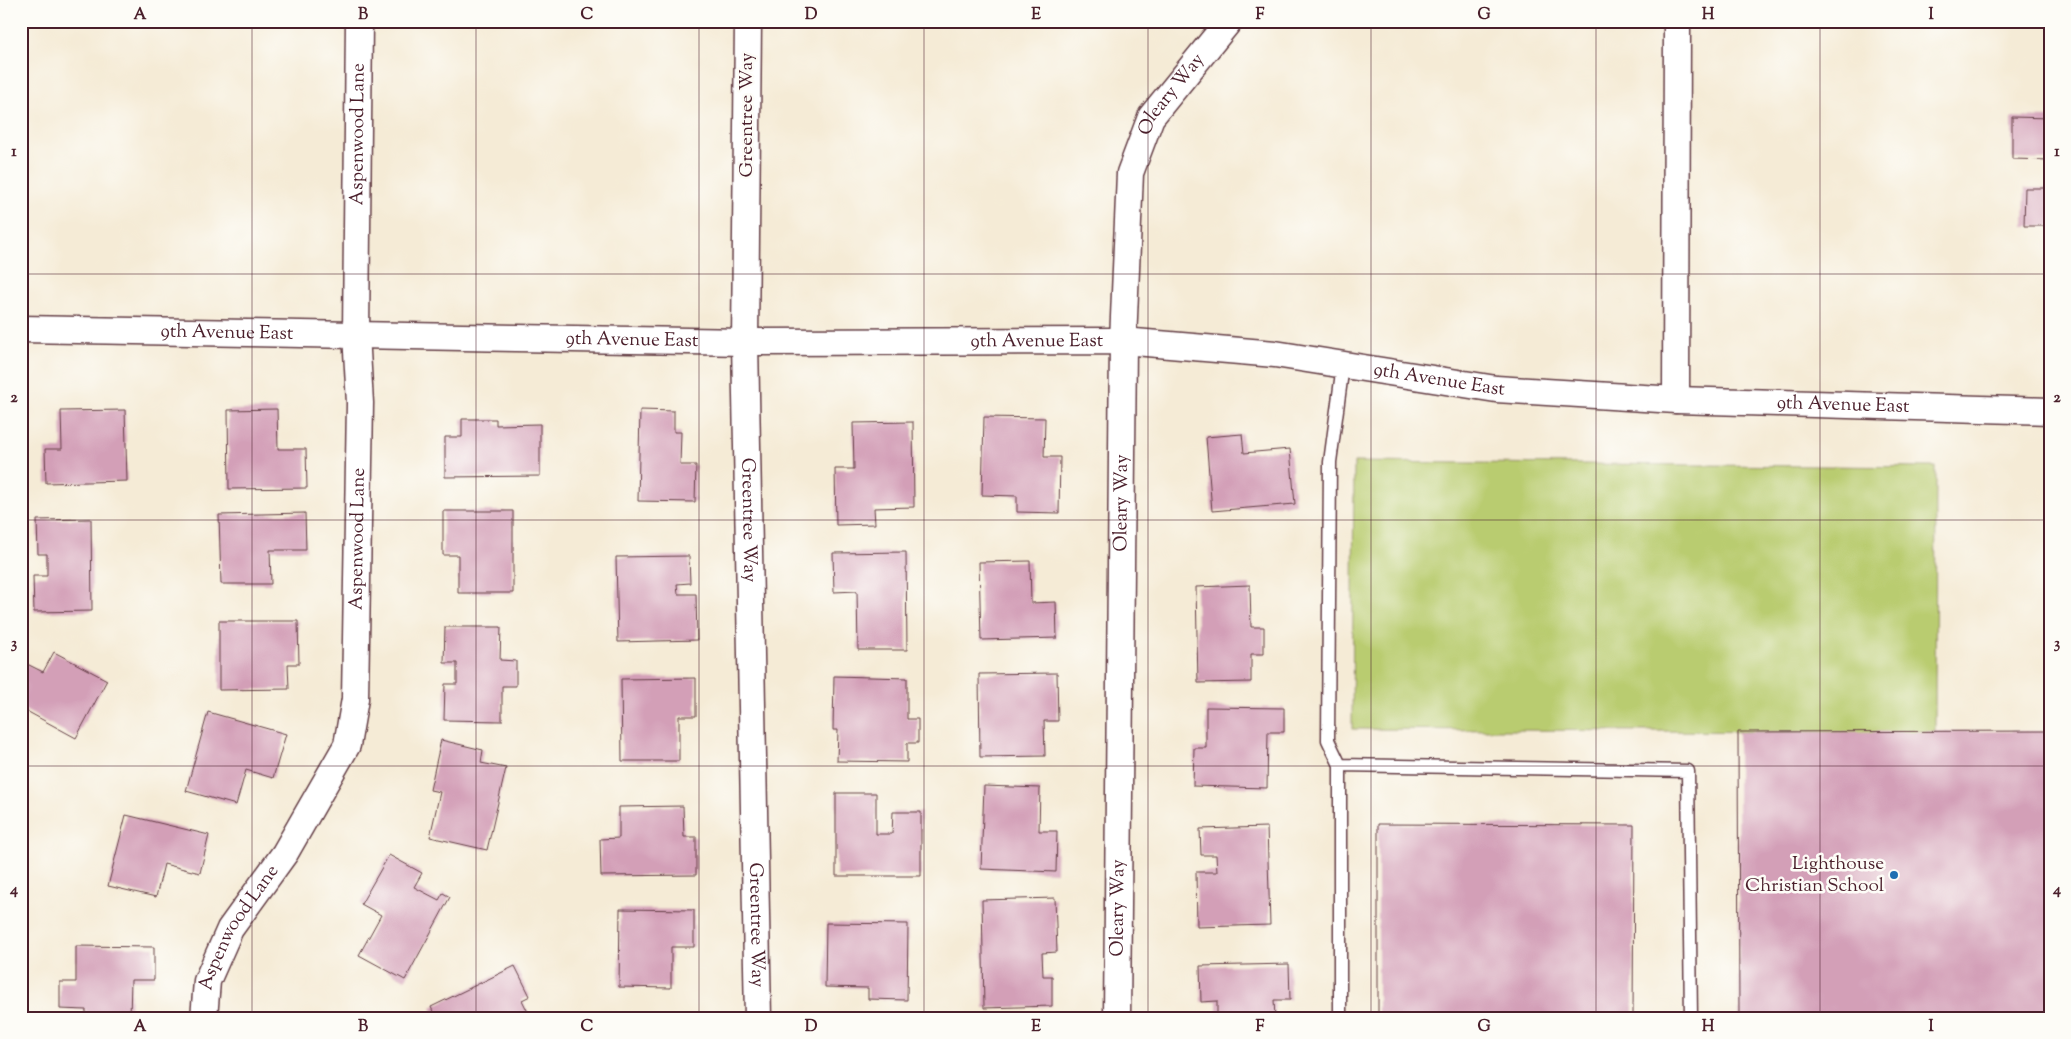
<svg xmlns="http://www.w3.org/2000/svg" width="2071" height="1039" viewBox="0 0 2071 1039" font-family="'Sorts Mill Goudy',serif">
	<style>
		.green { fill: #b9cc70; stroke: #82764e }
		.building { fill: #d39fb7 }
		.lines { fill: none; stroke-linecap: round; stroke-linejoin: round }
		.lane-casing { stroke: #643e45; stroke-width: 15 }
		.street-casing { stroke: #643e45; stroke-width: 29 }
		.lane { stroke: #fff; stroke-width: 12 }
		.street { stroke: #fff; stroke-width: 26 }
		.grid { fill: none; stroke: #4a1f2b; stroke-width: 1; stroke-opacity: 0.55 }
		.poi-dot { fill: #1f6fb2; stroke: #fdfcf7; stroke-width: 2 }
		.labels { text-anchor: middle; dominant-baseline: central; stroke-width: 5; stroke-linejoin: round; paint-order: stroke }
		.street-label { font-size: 19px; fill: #4a1f2b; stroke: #fdfcf7 }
		.poi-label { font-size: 19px; fill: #4a1f2b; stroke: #fdfcf7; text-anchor: end }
		.neatline { fill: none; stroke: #4a1f2b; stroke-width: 2 }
		.grid-label { font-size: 16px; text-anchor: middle; font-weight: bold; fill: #4a1f2b }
	</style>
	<rect width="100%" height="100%" fill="#fdfcf7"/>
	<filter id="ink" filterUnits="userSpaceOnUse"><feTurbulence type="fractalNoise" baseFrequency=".02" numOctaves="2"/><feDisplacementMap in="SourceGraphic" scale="10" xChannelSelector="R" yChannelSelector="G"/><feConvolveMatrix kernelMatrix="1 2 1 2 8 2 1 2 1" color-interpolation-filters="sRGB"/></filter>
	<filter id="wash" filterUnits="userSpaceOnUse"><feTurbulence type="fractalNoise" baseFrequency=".0096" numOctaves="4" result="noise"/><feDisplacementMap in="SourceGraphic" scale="20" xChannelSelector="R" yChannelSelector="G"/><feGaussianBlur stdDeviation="1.12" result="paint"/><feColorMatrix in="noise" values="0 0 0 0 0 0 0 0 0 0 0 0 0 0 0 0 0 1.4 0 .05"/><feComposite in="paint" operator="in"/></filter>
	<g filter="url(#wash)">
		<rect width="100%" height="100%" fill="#f5ebd6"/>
		<path class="green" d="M 1354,462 L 1936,467 L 1935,733 L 1352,729 Z"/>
		<g id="blocks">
			<path class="building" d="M 2012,117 L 2050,118 L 2050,160 L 2012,159 Z
				M 2025,188 L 2050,188 L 2050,226 L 2024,226 Z
				M 277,409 L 278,449 L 306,449 L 307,488 L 229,489 L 228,410 Z
				M 125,410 L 127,481 L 46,483 L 45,449 L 62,449 L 61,411 Z
				M 640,410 L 674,411 L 674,432 L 681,432 L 680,465 L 696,465 L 695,502 L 638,501 Z
				M 984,417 L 1045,418 L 1044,457 L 1060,457 L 1059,513 L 1017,512 L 1017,496 L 982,495 Z
				M 462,419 L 496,419 L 496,425 L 540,424 L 540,476 L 445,477 L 445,437 L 462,437 Z
				M 913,422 L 914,507 L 874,508 L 875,524 L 836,525 L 835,469 L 854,469 L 853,423 Z
				M 1242,434 L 1244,453 L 1290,449 L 1295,504 L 1212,511 L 1206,437 Z
				M 443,511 L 513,511 L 513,593 L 458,593 L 458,555 L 443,555 Z
				M 305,513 L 306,550 L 270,550 L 271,584 L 221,584 L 219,515 Z
				M 91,519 L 92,611 L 34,612 L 33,576 L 47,576 L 47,554 L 38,554 L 37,520 Z
				M 906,552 L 907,650 L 858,650 L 857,591 L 834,592 L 833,553 Z
				M 689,556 L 690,583 L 677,584 L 678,594 L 696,594 L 697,640 L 618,642 L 616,557 Z
				M 1030,561 L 1031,603 L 1056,602 L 1057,638 L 981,640 L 979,562 Z
				M 1250,585 L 1251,627 L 1264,627 L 1264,654 L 1251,654 L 1251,682 L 1198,683 L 1196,587 Z
				M 219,621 L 298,621 L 299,664 L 288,664 L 289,689 L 219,690 Z
				M 445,627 L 501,627 L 500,660 L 516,661 L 516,686 L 502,686 L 502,721 L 444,720 L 445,684 L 457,684 L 457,663 L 444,663 Z
				M 54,652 L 107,680 L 76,738 L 21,708 L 21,661 L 43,672 Z
				M 1057,673 L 1058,721 L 1044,721 L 1045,756 L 980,757 L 979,674 Z
				M 834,676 L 907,678 L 907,719 L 918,719 L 918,743 L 907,743 L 907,762 L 837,761 L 838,730 L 833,730 Z
				M 696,678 L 696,716 L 679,716 L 679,761 L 622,761 L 621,679 Z
				M 1206,707 L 1284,708 L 1284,732 L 1268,732 L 1267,788 L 1193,786 L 1194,748 L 1206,748 Z
				M 208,712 L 286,734 L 273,778 L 246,770 L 236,805 L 186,791 Z
				M 2050,731 L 2050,1018 L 1739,1018 L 1738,732 Z
				M 441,740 L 483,750 L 481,763 L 506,768 L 487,850 L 430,837 L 440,792 L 430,790 Z
				M 984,786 L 1040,788 L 1039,831 L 1057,831 L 1056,872 L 981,869 Z
				M 836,793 L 876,793 L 876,834 L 892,834 L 893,812 L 921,812 L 921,876 L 836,876 Z
				M 683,806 L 684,837 L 696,837 L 696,875 L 601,876 L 600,839 L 619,838 L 619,807 Z
				M 126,815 L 209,835 L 200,873 L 164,864 L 156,897 L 108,886 Z
				M 1378,824 L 1634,825 L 1633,1018 L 1378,1018 Z
				M 1267,827 L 1270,925 L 1197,927 L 1196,872 L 1217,872 L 1216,855 L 1201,855 L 1200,829 Z
				M 389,855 L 422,873 L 414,887 L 439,900 L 443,893 L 450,897 L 405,980 L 359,955 L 381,915 L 361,904 Z
				M 1055,898 L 1057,952 L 1042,953 L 1043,976 L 1052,976 L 1052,1006 L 984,1008 L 982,900 Z
				M 620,909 L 694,910 L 694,947 L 671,947 L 671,988 L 619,987 Z
				M 826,923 L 908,924 L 907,1000 L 868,999 L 868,988 L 825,987 Z
				M 76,946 L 154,947 L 154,980 L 131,980 L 130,1018 L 86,1018 L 86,1010 L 60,1009 L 60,982 L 76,982 Z
				M 1289,964 L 1290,1000 L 1274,1000 L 1275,1018 L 1217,1018 L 1217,1001 L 1201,1002 L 1200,966 Z
				M 515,966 L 530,996 L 522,1000 L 531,1018 L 436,1018 L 431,1007 Z"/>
		</g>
	</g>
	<g filter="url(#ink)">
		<use href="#blocks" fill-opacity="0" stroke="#643e45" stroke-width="1"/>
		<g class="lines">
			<defs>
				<path id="lane" d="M 1340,765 L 1328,740 L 1330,462 L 1343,365
					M 1340,1018 L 1340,765 L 1688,771 L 1691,1018"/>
				<g id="street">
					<path id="s1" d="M 748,21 L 745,342 L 758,1018"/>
					<path id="s2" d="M 21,329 L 745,342 L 1123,341 L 1275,354 L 1496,389 L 1676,400 L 2050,411"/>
					<path d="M 1676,400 L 1677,21"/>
					<path id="s3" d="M 204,1018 L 207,981 L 230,929 L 285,853 L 347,745 L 355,699 L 360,403 L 356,334 L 359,21"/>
					<path id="s4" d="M 1117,1018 L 1123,341 L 1130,173 L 1151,117 L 1229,21"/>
				</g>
			</defs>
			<use href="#lane" class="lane-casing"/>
			<use href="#street" class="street-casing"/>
			<use href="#lane" class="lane"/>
			<use href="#street" class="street"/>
		</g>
	</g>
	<path class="grid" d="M 252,21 L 252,1018M 476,21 L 476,1018M 699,21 L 699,1018M 924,21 L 924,1018M 1148,21 L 1148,1018M 1371,21 L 1371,1018M 1596,21 L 1596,1018M 1820,21 L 1820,1018M 21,274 L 2050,274M 21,520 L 2050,520M 21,766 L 2050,766"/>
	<circle class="poi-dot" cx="1894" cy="875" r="5"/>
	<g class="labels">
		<g class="street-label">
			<text stroke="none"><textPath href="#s4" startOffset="935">Oleary Way</textPath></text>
			<text transform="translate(747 115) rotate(-90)">Greentree Way</text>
			<text stroke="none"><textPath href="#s3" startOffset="924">Aspenwood Lane</textPath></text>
			<text stroke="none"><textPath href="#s2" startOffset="206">9th Avenue East</textPath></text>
			<text stroke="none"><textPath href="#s2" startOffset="611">9th Avenue East</textPath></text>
			<text stroke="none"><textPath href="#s2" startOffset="1016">9th Avenue East</textPath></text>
			<text stroke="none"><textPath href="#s2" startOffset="1421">9th Avenue East</textPath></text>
			<text stroke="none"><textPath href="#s2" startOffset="1826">9th Avenue East</textPath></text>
			<text stroke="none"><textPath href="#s4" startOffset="515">Oleary Way</textPath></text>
			<text stroke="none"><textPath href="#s1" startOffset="499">Greentree Way</textPath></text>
			<text stroke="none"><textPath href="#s3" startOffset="519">Aspenwood Lane</textPath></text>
			<text stroke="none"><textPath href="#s4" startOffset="110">Oleary Way</textPath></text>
			<text stroke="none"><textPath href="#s1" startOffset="904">Greentree Way</textPath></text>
			<text stroke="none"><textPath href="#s3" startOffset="99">Aspenwood Lane</textPath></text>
		</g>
		<g class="poi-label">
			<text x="1884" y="864">Lighthouse<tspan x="1884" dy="22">Christian School</tspan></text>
		</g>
	</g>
	<rect width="2071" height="1039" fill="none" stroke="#fdfcf7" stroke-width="55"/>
	<rect x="28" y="28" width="2016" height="984" class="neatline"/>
	<g class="grid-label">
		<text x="140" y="19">A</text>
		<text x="363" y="19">B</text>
		<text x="587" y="19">C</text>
		<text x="811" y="19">D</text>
		<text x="1036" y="19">E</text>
		<text x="1260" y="19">F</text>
		<text x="1484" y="19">G</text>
		<text x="1708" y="19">H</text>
		<text x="1931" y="19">I</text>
		<text x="14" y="156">1</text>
		<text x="2057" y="156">1</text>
		<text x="14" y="402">2</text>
		<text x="2057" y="402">2</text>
		<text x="14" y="648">3</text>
		<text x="2057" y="648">3</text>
		<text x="14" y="894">4</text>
		<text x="2057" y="894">4</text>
		<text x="140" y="1031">A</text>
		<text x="363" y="1031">B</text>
		<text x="587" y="1031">C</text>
		<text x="811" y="1031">D</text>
		<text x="1036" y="1031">E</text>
		<text x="1260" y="1031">F</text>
		<text x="1484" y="1031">G</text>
		<text x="1708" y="1031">H</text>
		<text x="1931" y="1031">I</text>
	</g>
</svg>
